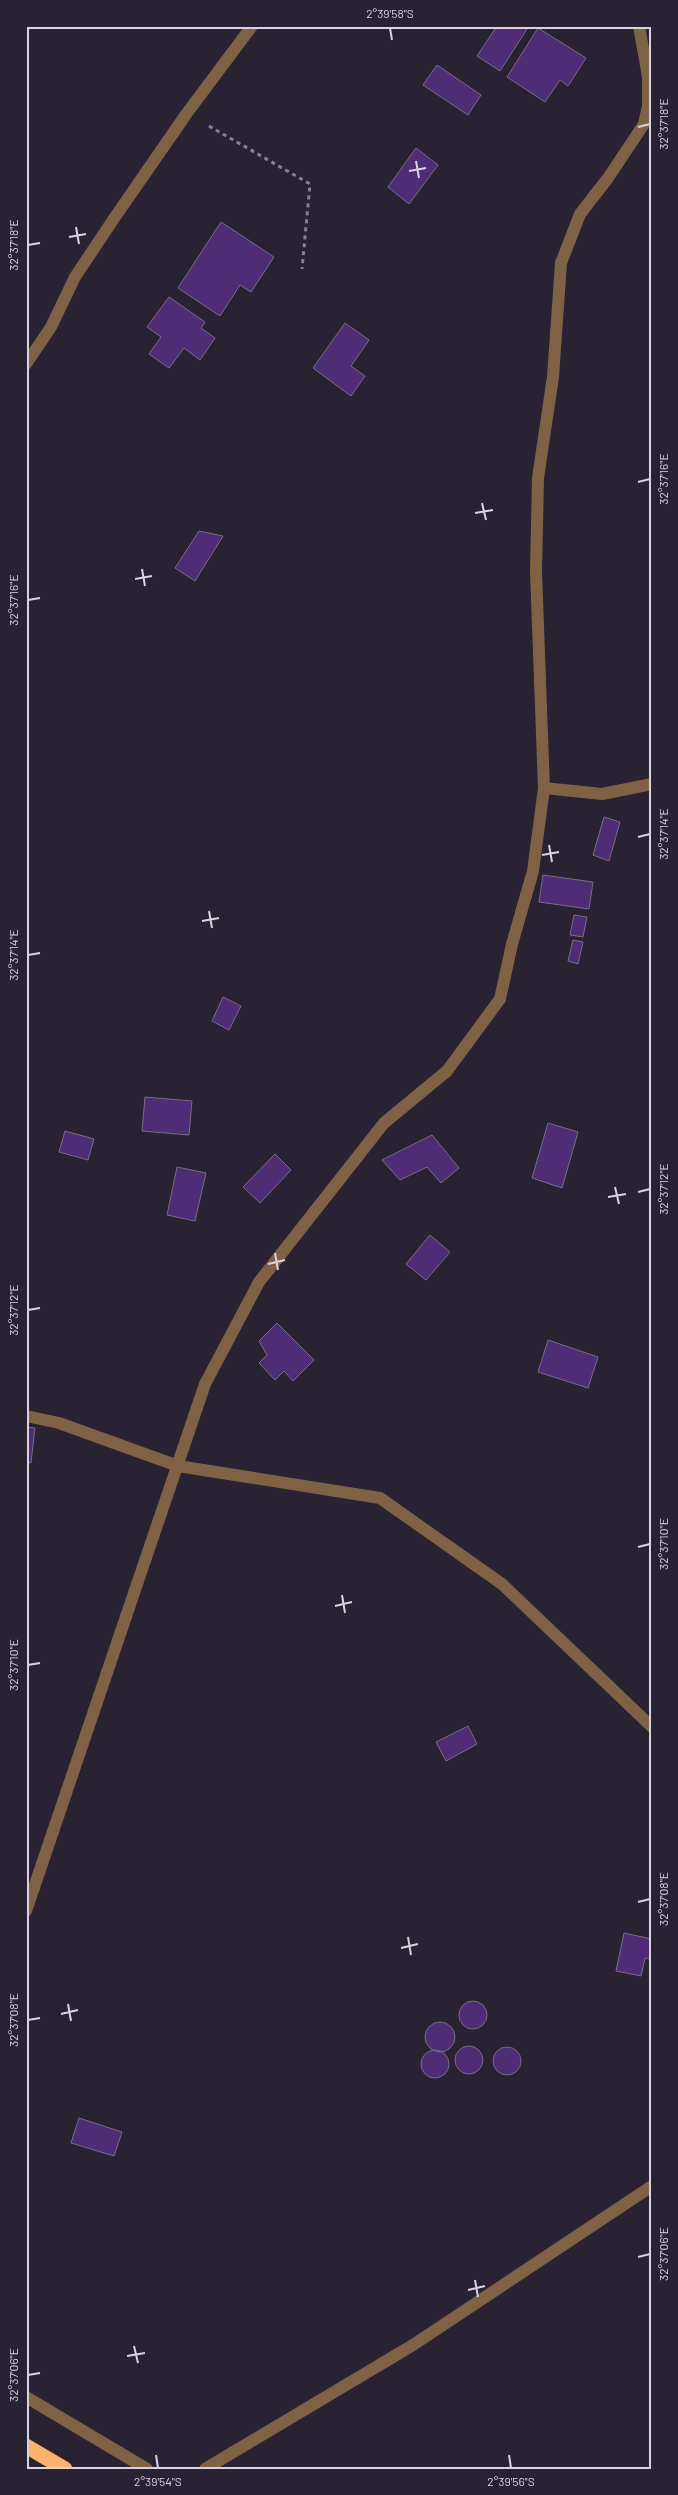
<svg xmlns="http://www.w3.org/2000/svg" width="678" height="2495" viewBox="0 0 678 2495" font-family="Barlow,sans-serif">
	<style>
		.building { fill: #4f2c76; stroke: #766f82 }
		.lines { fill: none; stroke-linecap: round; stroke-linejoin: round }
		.path { stroke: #878390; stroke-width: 3; stroke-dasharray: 4 4; stroke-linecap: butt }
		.minor { stroke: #7f6146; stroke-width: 12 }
		.highway { stroke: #fcb16c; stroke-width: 15 }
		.ticks { fill: none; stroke: #d8d4df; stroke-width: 2 }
		.neatline { fill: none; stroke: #d8d4df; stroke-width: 2 }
		.ticks-label { font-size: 12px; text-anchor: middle; fill: #d8d4df }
	</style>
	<rect width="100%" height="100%" fill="#282232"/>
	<path class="building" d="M 497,26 L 529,26 L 500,71 L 477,56 Z
		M 538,28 L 586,58 L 568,86 L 560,80 L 545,102 L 507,77 Z
		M 437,65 L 481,95 L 468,115 L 423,85 Z
		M 416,148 L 438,165 L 409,204 L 388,187 Z
		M 221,222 L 274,257 L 251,292 L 240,285 L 220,316 L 178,288 Z
		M 169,297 L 205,322 L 201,328 L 215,338 L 200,360 L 184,348 L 169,368 L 149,354 L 161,337 L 147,327 Z
		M 345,323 L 369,340 L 351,366 L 365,376 L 351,396 L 313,368 Z
		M 199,531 L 223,536 L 195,581 L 175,568 Z
		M 604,817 L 620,822 L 609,861 L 593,855 Z
		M 543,875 L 593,882 L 589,909 L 539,902 Z
		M 574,915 L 587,917 L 583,937 L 570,935 Z
		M 573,940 L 583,942 L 578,964 L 568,961 Z
		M 223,997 L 241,1006 L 229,1030 L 212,1021 Z
		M 145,1097 L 192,1101 L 189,1135 L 142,1131 Z
		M 548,1123 L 578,1132 L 562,1188 L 532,1178 Z
		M 65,1131 L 94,1139 L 88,1160 L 59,1152 Z
		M 432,1135 L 459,1168 L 441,1183 L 427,1167 L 400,1180 L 382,1160 Z
		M 275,1154 L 291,1170 L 260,1203 L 243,1187 Z
		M 177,1167 L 206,1173 L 195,1221 L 167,1215 Z
		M 430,1235 L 450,1252 L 426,1280 L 406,1264 Z
		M 277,1323 L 314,1360 L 293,1381 L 284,1371 L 275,1380 L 259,1363 L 267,1355 L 259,1341 Z
		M 548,1340 L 598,1357 L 588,1388 L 538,1372 Z
		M 26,1427 L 35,1428 L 31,1463 L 26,1462 Z
		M 468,1726 L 477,1744 L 446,1761 L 436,1742 Z
		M 624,1933 L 652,1939 L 652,1960 L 645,1958 L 641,1976 L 616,1971 Z
		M459 2015a14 14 0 1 1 28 0a14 14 0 1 1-28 0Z
		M425 2037a15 15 0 1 1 30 0a15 15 0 1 1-30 0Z
		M455 2060a14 14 0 1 1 28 0a14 14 0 1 1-28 0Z
		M493 2061a14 14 0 1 1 28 0a14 14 0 1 1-28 0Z
		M421 2064a14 14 0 1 1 28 0a14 14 0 1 1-28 0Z
		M 79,2118 L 122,2132 L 114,2156 L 71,2143 Z"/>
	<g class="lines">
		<path class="path" d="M 209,126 L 310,184 L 302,269"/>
		<path class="minor" d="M 26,364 L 51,327 L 75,277 L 115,217 L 187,113 L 252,26
			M 544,788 L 602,794 L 652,784
			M 26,1416 L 59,1423 L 178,1466 L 380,1498 L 502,1584 L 652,1727
			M 26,1911 L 205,1384 L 259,1282 L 384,1123 L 447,1071 L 500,999 L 512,944 L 533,871 L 544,788 L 536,572 L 538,478 L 553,377 L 561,263 L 580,214 L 608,178 L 644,124 L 648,106 L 648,77 L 639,26
			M 26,2397 L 147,2469
			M 205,2469 L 413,2345 L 652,2186"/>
		<path class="highway" d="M 26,2446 L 65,2469"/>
	</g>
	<path class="ticks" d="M 390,28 L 392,40M 638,127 L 650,124M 416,161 L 419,178M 409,171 L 426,168M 76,227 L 79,244M 69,237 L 86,234M 28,245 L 40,243M 638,482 L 650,479M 482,503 L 486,520M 475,513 L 493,510M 142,569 L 145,586M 135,579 L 152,576M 28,600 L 40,598M 638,837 L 650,834M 549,845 L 552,862M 542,855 L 559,852M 209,911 L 212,928M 202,921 L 219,918M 28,955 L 40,953M 615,1187 L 619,1204M 638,1192 L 650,1189M 608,1197 L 626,1194M 275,1253 L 278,1270M 268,1264 L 285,1260M 28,1310 L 40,1308M 638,1547 L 650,1544M 342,1595 L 345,1613M 335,1606 L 352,1602M 28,1665 L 40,1663M 638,1902 L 650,1899M 408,1937 L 411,1955M 401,1948 L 418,1944M 68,2004 L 71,2021M 61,2014 L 78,2010M 28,2020 L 40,2018M 638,2257 L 650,2254M 475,2280 L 478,2297M 468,2290 L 485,2286M 134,2346 L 138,2363M 127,2356 L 145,2353M 28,2375 L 40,2373M 156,2455 L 158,2468M 509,2455 L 511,2468"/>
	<rect width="678" height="2495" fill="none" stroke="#282232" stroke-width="55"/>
	<rect x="28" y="28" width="622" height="2440" class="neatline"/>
	<g class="ticks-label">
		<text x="390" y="18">2°39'58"S</text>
		<text transform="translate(664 124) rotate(-90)" y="4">32°37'18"E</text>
		<text transform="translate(14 245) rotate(-90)" y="4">32°37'18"E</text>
		<text transform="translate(664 479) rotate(-90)" y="4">32°37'16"E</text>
		<text transform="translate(14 600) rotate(-90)" y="4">32°37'16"E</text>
		<text transform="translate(664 834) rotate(-90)" y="4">32°37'14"E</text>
		<text transform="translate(14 955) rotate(-90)" y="4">32°37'14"E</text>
		<text transform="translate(664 1189) rotate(-90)" y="4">32°37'12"E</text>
		<text transform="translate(14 1310) rotate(-90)" y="4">32°37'12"E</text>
		<text transform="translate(664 1544) rotate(-90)" y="4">32°37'10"E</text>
		<text transform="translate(14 1665) rotate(-90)" y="4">32°37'10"E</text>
		<text transform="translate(664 1899) rotate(-90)" y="4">32°37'08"E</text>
		<text transform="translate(14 2020) rotate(-90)" y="4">32°37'08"E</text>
		<text transform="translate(664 2254) rotate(-90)" y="4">32°37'06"E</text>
		<text transform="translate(14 2375) rotate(-90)" y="4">32°37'06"E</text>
		<text x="158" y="2486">2°39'54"S</text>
		<text x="511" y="2486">2°39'56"S</text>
	</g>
</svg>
